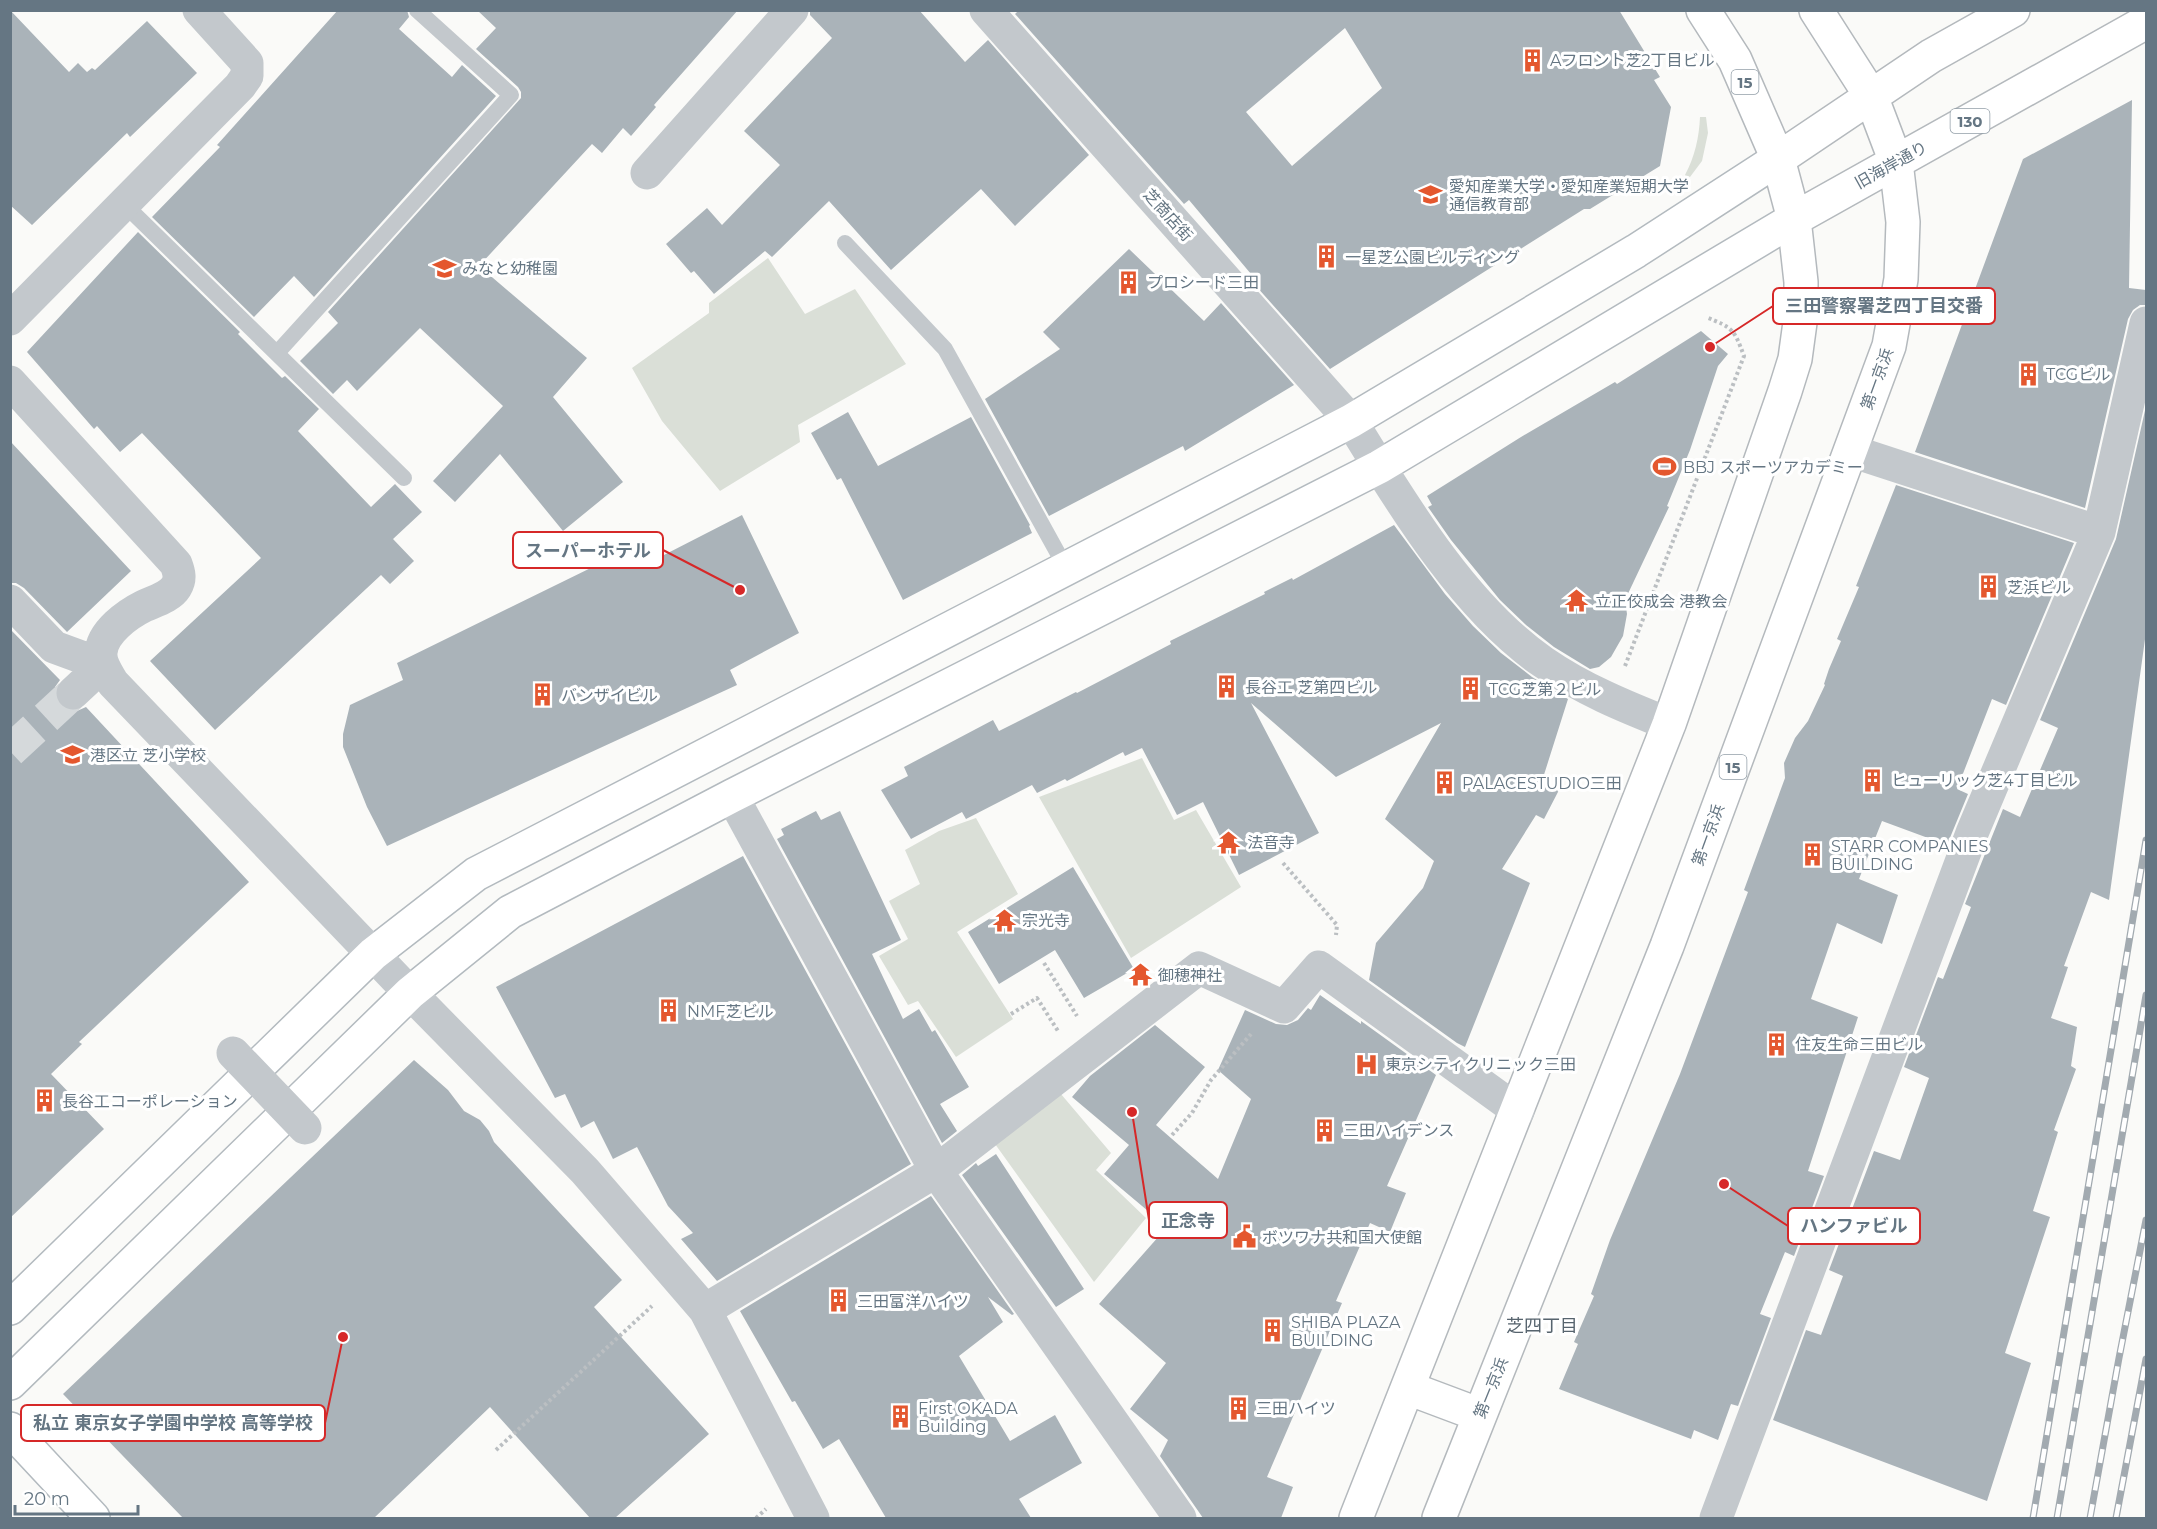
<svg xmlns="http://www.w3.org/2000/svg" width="2157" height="1529" viewBox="0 0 2157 1529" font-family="Montserrat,'Noto Sans JP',sans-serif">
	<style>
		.green { fill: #dadfd7 }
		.building { fill: #aab3b9; fill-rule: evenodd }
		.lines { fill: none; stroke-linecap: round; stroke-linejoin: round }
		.street-tunnel { stroke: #d5d9db; stroke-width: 33; stroke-dasharray: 33 16; stroke-linecap: butt }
		.secondary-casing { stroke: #b3babf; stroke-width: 36 }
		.highway-casing { stroke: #b4b9bd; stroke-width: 36 }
		.path { stroke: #bbbfc2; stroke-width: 4; stroke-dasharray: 3 3; stroke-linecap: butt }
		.lane { stroke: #c3c8cc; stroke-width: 16 }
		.street { stroke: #c3c8cc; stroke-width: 33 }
		.secondary { stroke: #fff; stroke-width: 33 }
		.highway { stroke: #fff; stroke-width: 33 }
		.rail-casing { stroke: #a2aab0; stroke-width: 7 }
		.rail { stroke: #fff; stroke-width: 4.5; stroke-dasharray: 14; stroke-linecap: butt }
		.street-bridge { stroke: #c3c8cc; stroke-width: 33 }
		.labels { text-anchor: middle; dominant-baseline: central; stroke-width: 6; stroke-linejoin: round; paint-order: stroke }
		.shield { fill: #fff; stroke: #939fa8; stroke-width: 1.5 }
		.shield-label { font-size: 15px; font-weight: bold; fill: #657683 }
		.poi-label { font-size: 16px; fill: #657683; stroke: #fff; text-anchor: start }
		.street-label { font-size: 16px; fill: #657683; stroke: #fff }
		.neighbourhood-label { font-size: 18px; fill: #57646e; stroke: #fff }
		.leader { fill: none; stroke: #d62828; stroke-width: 2 }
		.callout-dot { fill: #d62828; stroke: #fff; stroke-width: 2 }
		.callout { fill: #fff; stroke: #d62828; stroke-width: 2 }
		.callout-label { font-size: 18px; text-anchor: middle; font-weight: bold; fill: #657683 }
	</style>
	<rect width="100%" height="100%" fill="#fafaf8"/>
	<path class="green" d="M 1700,117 L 1706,117 L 1708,133 L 1702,161 L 1687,181 L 1685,175 C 1695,156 1699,138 1700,117 Z
		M 768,258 L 805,314 L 855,289 L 906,364 L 798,425 L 800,442 L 720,491 L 662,421 L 632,368 L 709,313 L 709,303 Z
		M 1142,758 L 1174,820 L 1196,810 L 1241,887 L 1131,958 L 1039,797 Z
		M 976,818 L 1018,894 L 957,932 L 1013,1019 L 956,1057 L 918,1001 L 908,1005 L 879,956 L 908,939 L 889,901 L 920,884 L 905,850 L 939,831 Z
		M 1055,1087 L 1111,1153 L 1096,1170 L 1146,1218 L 1094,1282 L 990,1137 Z"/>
	<path class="building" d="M 10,10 L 69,72 L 78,63 L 87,72 L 92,68 L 95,70 L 147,21 L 197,73 L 130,137 L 127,133 L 32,225 L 10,205 Z
		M 338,10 L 407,10 L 409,17 L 399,29 L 452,77 L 462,65 L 496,96 L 314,297 L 294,276 L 254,317 L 152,217 L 220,147 L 217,145 Z
		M 477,10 L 738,10 L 654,105 L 656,107 L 631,136 L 623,128 L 602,153 L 592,144 L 479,266 L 587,358 L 553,397 L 623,482 L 563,531 L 500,454 L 455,502 L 433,481 L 503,406 L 420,328 L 357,391 L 347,380 L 333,394 L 300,361 L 338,323 L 328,312 L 521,98 L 521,92 L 518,87 L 476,49 L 496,28 Z
		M 810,10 L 919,10 L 965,62 L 988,40 L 1089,155 L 1015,226 L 981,189 L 891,270 L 829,201 L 772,257 L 765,251 L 714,294 L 694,271 L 691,273 L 666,244 L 707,208 L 722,225 L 780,165 L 744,131 L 832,38 L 810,15 Z
		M 1019,10 L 1619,10 L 1660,77 L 1654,80 L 1671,107 L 1660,166 L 1590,209 L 1584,209 L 1330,369 L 1248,277 L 1251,274 L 1189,200 L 1184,204 L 1176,195 L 1015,14 ZM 1345,28 L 1382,88 L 1292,166 L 1246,112 Z
		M 2132,100 L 2129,288 L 2146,290 L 2146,305 L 2140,305 L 2133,310 L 2128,319 L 2085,508 L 1915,452 L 2023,159 Z
		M 138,232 L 240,332 L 238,334 L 282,378 L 285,376 L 319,409 L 298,431 L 371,507 L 395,484 L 422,512 L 393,539 L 414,561 L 390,584 L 381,575 L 215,730 L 150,661 L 261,558 L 142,433 L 120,452 L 97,426 L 94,429 L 27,352 Z
		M 1129,249 L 1204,321 L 1221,303 L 1294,385 L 1185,451 L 1183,446 L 1049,516 L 985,399 L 1060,349 L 1043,332 Z
		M 1701,331 L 1728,354 L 1718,366 L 1690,450 L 1667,506 L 1669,507 L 1625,600 L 1627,614 L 1623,636 L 1611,657 L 1599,667 L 1590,669 L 1554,647 L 1526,625 L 1500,600 L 1451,540 L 1428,507 L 1432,505 L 1427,496 L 1521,437 L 1615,382 L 1617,384 Z
		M 2146,406 L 2146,632 L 2109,900 L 2091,892 L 2064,966 L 2068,967 L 2051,1018 L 2077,1027 L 2071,1066 L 2076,1069 L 2054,1130 L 2058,1132 L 2033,1211 L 2050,1217 L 2005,1353 L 2031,1363 L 1987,1501 L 1773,1420 L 1806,1330 L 1821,1335 L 1843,1276 L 1829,1270 L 1874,1151 L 1900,1160 L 1929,1078 L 1904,1067 L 1938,977 L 1943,979 L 1971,907 L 1965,904 L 2003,809 L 2020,817 L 2058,728 L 2040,720 L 2116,539 Z
		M 848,412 L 878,466 L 971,417 L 1030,525 L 1029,526 L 1032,533 L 903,600 L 841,478 L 837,480 L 811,433 Z
		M 10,441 L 131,571 L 67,632 L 24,588 L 16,583 L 10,583 Z
		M 1896,485 L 2074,543 L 2006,705 L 1992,699 L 1957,789 L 1968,794 L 1947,845 L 1882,821 L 1859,879 L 1898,895 L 1882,944 L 1837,923 L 1811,999 L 1858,1017 L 1808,1171 L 1824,1176 L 1794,1256 L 1785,1252 L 1760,1314 L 1771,1318 L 1738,1406 L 1731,1404 L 1718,1440 L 1694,1430 L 1691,1439 L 1559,1389 L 1578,1344 L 1574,1342 L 1594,1296 L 1591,1294 L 1610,1240 L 1680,1074 L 1748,892 L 1744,890 L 1785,778 L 1784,763 L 1795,738 L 1808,721 L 1825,685 L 1824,684 L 1829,669 L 1841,641 L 1837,639 L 1859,587 L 1856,586 Z
		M 742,515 L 799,633 L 730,670 L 737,685 L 387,846 L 367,807 L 343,747 L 343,734 L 350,705 L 403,680 L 397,663 L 654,537 L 662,556 Z
		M 1394,525 L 1445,594 L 1473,626 L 1501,653 L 1532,677 L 1568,699 L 1542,781 L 1559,790 L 1544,819 L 1536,815 L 1502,869 L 1530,883 L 1465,1047 L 1457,1043 L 1369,980 L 1376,943 L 1423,888 L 1434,861 L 1385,819 L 1441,723 L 1336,777 L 1251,703 L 1319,833 L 1239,875 L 1203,802 L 1177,815 L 1142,748 L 1125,756 L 1123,752 L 1067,781 L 1065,779 L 1037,793 L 1032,785 L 966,819 L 962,812 L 911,839 L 881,790 L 908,776 L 904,767 L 993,720 L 999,731 L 1076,692 L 1077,693 L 1171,644 L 1170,641 L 1265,594 L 1264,592 L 1292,578 L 1293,580 Z
		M 10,629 L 60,680 L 55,687 L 55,697 L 60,706 L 68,711 L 77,711 L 86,707 L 249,882 L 79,1042 L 82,1044 L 51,1074 L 104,1129 L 10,1218 Z
		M 816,811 L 821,820 L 840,811 L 901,940 L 872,954 L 903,1019 L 919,1009 L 932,1032 L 935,1030 L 969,1087 L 940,1104 L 957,1131 L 942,1143 L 777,839 L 784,835 L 781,829 Z
		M 743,856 L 911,1164 L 717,1281 L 681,1239 L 693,1233 L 668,1206 L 637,1147 L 613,1159 L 594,1121 L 581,1128 L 565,1094 L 555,1098 L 496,987 Z
		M 1073,867 L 1134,969 L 1084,998 L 1055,950 L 999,984 L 968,932 Z
		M 1320,995 L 1361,1024 L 1361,1021 L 1436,1075 L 1387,1186 L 1406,1193 L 1390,1232 L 1370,1223 L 1336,1301 L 1342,1303 L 1267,1477 L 1293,1487 L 1281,1518 L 1203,1518 L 1160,1456 L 1168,1440 L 1130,1409 L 1166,1363 L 1099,1304 L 1167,1227 L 1104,1174 L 1129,1145 L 1072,1097 L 1090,1076 L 1155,1025 L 1205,1067 L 1156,1125 L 1218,1179 L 1251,1099 L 1218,1070 L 1245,1010 L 1276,1024 L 1287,1025 L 1298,1020 L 1308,1008 L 1311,1010 Z
		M 414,1060 L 448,1090 L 464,1111 L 480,1120 L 489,1131 L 494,1142 L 622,1280 L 594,1307 L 709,1434 L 615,1518 L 590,1518 L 490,1407 L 374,1518 L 183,1518 L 63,1394 Z
		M 996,1154 L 1084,1289 L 1056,1307 L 962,1175 L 976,1163 L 978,1166 Z
		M 931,1196 L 1014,1314 L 1012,1315 L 988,1297 L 1003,1322 L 959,1356 L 1010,1441 L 1055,1415 L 1082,1463 L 1019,1499 L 1031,1518 L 886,1518 L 839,1439 L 823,1449 L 795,1401 L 792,1402 L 740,1311 Z"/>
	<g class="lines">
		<path class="street-tunnel" d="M 10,751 L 73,693"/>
		<defs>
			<path id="secondary" d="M 10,1308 L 373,954 L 476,874 L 1351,421 L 1636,251 L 1778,159
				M 10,1383 L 410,993 L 510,912 L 732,796 L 1379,467 L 1794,219
				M 10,1429 L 93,1518"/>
			<path id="highway" d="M 1778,159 L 1931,56 L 2013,10
				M 1794,219 L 2146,22
				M 1408,1388 L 1480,1415
				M 1356,1518 L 1669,724 L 1785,391 L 1795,359 L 1801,315 L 1801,282 L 1794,219 L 1778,159 L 1735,60 L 1703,10
				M 1439,1518 L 1667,946 L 1889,346 L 1901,279 L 1903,222 L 1896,162 L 1871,96 L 1816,10"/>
		</defs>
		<use href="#secondary" class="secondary-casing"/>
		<use href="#highway" class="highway-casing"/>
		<path class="path" d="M 1625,666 L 1744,356 C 1734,329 1733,328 1706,317
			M 1283,863 L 1337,925 L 1336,935
			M 1044,963 L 1077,1016
			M 1011,1014 L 1037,998 L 1058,1031
			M 1172,1135 L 1192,1113 L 1211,1080 L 1251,1034
			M 496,1450 L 652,1306
			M 756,1518 L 766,1509"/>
		<path class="lane" d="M 123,203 L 404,478
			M 845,243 L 945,349 L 1066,568
			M 277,353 L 511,95 L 417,10"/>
		<path class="street" d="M 986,10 L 1351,421 C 1401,502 1463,607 1543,662 C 1582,689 1626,707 1669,724
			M 647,173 L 792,10
			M 10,319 L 240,86 L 247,76 L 247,63 L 199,10
			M 10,382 L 176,564 C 179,572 181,579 176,587 C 170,597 155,601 144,606 C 128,614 102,632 101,653 C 100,664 108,674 113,683 L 410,993 L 585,1171 L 705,1310 L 813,1518
			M 1851,451 L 2099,532
			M 10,601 L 54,647 L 103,665 L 73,693
			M 732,796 L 936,1171 L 1180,1518
			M 705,1310 L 936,1171 L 1199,968 L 1284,1007 L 1319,967 L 1518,1111
			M 1716,1518 L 1972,833 L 2099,532 L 2146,323"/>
		<use href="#secondary" class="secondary"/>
		<use href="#highway" class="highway"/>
		<defs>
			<path id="rail" d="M 2033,1518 L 2146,840
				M 2057,1518 L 2146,995
				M 2090,1518 L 2119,1358 L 2146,1220
				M 2116,1518 L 2146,1359"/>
		</defs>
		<use href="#rail" class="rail-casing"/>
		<use href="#rail" class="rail"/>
		<path class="street-bridge" d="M 233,1053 L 305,1128"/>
	</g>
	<defs>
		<symbol id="building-bare" viewBox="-9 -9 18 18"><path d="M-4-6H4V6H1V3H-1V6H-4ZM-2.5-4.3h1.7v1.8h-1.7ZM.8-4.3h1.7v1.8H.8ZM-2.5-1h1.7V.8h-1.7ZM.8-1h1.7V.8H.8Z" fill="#e4572e" stroke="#fff" stroke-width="2.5" paint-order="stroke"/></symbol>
		<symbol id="university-bare" viewBox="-9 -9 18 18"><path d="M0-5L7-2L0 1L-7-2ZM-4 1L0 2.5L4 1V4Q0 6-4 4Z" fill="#e4572e" stroke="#fff" stroke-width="2.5" paint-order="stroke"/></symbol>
		<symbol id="school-bare" viewBox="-9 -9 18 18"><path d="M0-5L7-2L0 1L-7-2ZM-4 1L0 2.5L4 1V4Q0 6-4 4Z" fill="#e4572e" stroke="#fff" stroke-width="2.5" paint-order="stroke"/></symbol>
		<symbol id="stadium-bare" viewBox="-9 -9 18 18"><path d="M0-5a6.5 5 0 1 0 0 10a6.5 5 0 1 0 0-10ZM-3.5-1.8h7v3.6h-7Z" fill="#e4572e" stroke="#fff" stroke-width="2.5" paint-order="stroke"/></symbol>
		<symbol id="temple-bare" viewBox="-9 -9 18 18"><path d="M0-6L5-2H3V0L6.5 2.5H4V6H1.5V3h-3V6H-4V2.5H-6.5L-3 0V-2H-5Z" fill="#e4572e" stroke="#fff" stroke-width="2.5" paint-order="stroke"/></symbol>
		<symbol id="hospital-bare" viewBox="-9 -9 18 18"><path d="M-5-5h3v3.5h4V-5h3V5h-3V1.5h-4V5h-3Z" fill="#e4572e" stroke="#fff" stroke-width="2.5" paint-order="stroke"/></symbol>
		<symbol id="civic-bare" viewBox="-9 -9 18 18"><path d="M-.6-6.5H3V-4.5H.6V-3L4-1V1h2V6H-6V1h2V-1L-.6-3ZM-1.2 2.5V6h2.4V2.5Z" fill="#e4572e" stroke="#fff" stroke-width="2.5" paint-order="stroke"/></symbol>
	</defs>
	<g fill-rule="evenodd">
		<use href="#building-bare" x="1516" y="44" width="33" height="33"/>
		<use href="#university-bare" x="1414" y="178" width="33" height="33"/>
		<use href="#building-bare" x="1310" y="240" width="33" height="33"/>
		<use href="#school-bare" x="428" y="252" width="33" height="33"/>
		<use href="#building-bare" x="1112" y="266" width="33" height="33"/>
		<use href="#building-bare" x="2012" y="358" width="33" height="33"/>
		<use href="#stadium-bare" x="1648" y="450" width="33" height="33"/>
		<use href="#building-bare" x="1972" y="570" width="33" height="33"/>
		<use href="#temple-bare" x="1560" y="584" width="33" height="33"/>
		<use href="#building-bare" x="1210" y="670" width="33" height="33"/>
		<use href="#building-bare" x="1454" y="672" width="33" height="33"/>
		<use href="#building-bare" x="526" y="678" width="33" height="33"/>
		<use href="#school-bare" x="56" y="738" width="33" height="33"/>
		<use href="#building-bare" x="1856" y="764" width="33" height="33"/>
		<use href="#building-bare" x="1428" y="766" width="33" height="33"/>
		<use href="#temple-bare" x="1212" y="826" width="33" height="33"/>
		<use href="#building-bare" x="1796" y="838" width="33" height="33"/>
		<use href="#temple-bare" x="988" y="904" width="33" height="33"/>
		<use href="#temple-bare" x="1124" y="958" width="33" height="33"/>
		<use href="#building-bare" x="652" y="994" width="33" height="33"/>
		<use href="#building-bare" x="1760" y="1028" width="33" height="33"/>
		<use href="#hospital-bare" x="1350" y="1048" width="33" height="33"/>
		<use href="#building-bare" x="28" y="1084" width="33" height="33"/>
		<use href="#building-bare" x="1308" y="1114" width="33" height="33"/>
		<use href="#civic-bare" x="1228" y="1220" width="33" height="33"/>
		<use href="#building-bare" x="822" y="1284" width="33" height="33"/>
		<use href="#building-bare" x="1256" y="1314" width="33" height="33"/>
		<use href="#building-bare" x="1222" y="1392" width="33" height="33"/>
		<use href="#building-bare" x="884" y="1400" width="33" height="33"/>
	</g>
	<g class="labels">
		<g class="shield">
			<rect x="1731.5" y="70" width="27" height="24" rx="4.5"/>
			<rect x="1950.5" y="109" width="39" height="24" rx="4.5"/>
			<rect x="1719.5" y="755" width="27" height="24" rx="4.5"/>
		</g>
		<g class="shield-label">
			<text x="1745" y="82">15</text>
			<text x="1970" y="121">130</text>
			<text x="1733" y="767">15</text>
		</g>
		<g class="poi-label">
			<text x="1550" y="60">Aフロント芝2丁目ビル</text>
			<text x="1449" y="186">愛知産業大学・愛知産業短期大学<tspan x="1449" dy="18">通信教育部</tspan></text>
			<text x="1345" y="257">一星芝公園ビルディング</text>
			<text x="462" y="268">みなと幼稚園</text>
			<text x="1147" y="282">プロシード三田</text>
			<text x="2046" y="374">TCGビル</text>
			<text x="1683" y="467">BBJ スポーツアカデミー</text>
			<text x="2007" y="587">芝浜ビル</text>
			<text x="1595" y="601">立正佼成会 港教会</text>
			<text x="1245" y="687">長谷工 芝第四ビル</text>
			<text x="1489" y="689">TCG芝第２ビル</text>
			<text x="561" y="695">バンザイビル</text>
			<text x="90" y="755">港区立 芝小学校</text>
			<text x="1891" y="780">ヒューリック芝4丁目ビル</text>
			<text x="1462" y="783">PALACESTUDIO三田</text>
			<text x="1247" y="842">法音寺</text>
			<text x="1831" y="846">STARR COMPANIES<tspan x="1831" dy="18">BUILDING</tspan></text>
			<text x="1022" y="920">宗光寺</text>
			<text x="1158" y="975">御穂神社</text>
			<text x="687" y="1011">NMF芝ビル</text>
			<text x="1795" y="1044">住友生命三田ビル</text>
			<text x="1385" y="1064">東京シティクリニック三田</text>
			<text x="62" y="1101">長谷工コーポレーション</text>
			<text x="1343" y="1130">三田ハイデンス</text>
			<text x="1262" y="1237">ボツワナ共和国大使館</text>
			<text x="857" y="1301">三田富洋ハイツ</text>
			<text x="1291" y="1322">SHIBA PLAZA<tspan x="1291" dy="18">BUILDING</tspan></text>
			<text x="918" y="1408">First OKADA<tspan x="918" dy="18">Building</tspan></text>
			<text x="1256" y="1408">三田ハイツ</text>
		</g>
		<g class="street-label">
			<text transform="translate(1891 165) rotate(-29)">旧海岸通り</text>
			<text transform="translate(1168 215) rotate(48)">芝商店街</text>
			<text transform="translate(1877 379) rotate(-70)">第一京浜</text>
			<text transform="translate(1708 835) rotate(-70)">第一京浜</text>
			<text transform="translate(1491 1388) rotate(-68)">第一京浜</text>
		</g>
		<g class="neighbourhood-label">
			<text x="1542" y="1326">芝四丁目</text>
		</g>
	</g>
	<path class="leader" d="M1710 347L1773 306M740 590L663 550M1132 1112L1149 1220M1724 1184L1788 1226M343 1337L325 1423"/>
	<g class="callout-dot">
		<circle cx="1710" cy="347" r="6"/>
		<circle cx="740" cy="590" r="6"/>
		<circle cx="1132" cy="1112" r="6"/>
		<circle cx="1724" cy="1184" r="6"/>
		<circle cx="343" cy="1337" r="6"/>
	</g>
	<g class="callout">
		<rect x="1773" y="288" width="222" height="36" rx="6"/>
		<rect x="513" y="532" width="150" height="36" rx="6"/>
		<rect x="1149" y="1202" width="78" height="36" rx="6"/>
		<rect x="1788" y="1208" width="132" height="36" rx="6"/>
		<rect x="21" y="1405" width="304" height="36" rx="6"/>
	</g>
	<g class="callout-label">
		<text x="1884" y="312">三田警察署芝四丁目交番</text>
		<text x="588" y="557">スーパーホテル</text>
		<text x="1188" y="1227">正念寺</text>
		<text x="1854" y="1232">ハンファビル</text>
		<text x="173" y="1429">私立 東京女子学園中学校 高等学校</text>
	</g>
	<rect width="2157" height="1529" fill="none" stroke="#657683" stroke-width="24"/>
	<path d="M15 1505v9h123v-9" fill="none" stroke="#657683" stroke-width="3"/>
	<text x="24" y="1505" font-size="18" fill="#657683" stroke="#ffffff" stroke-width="4.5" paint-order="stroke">20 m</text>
</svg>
